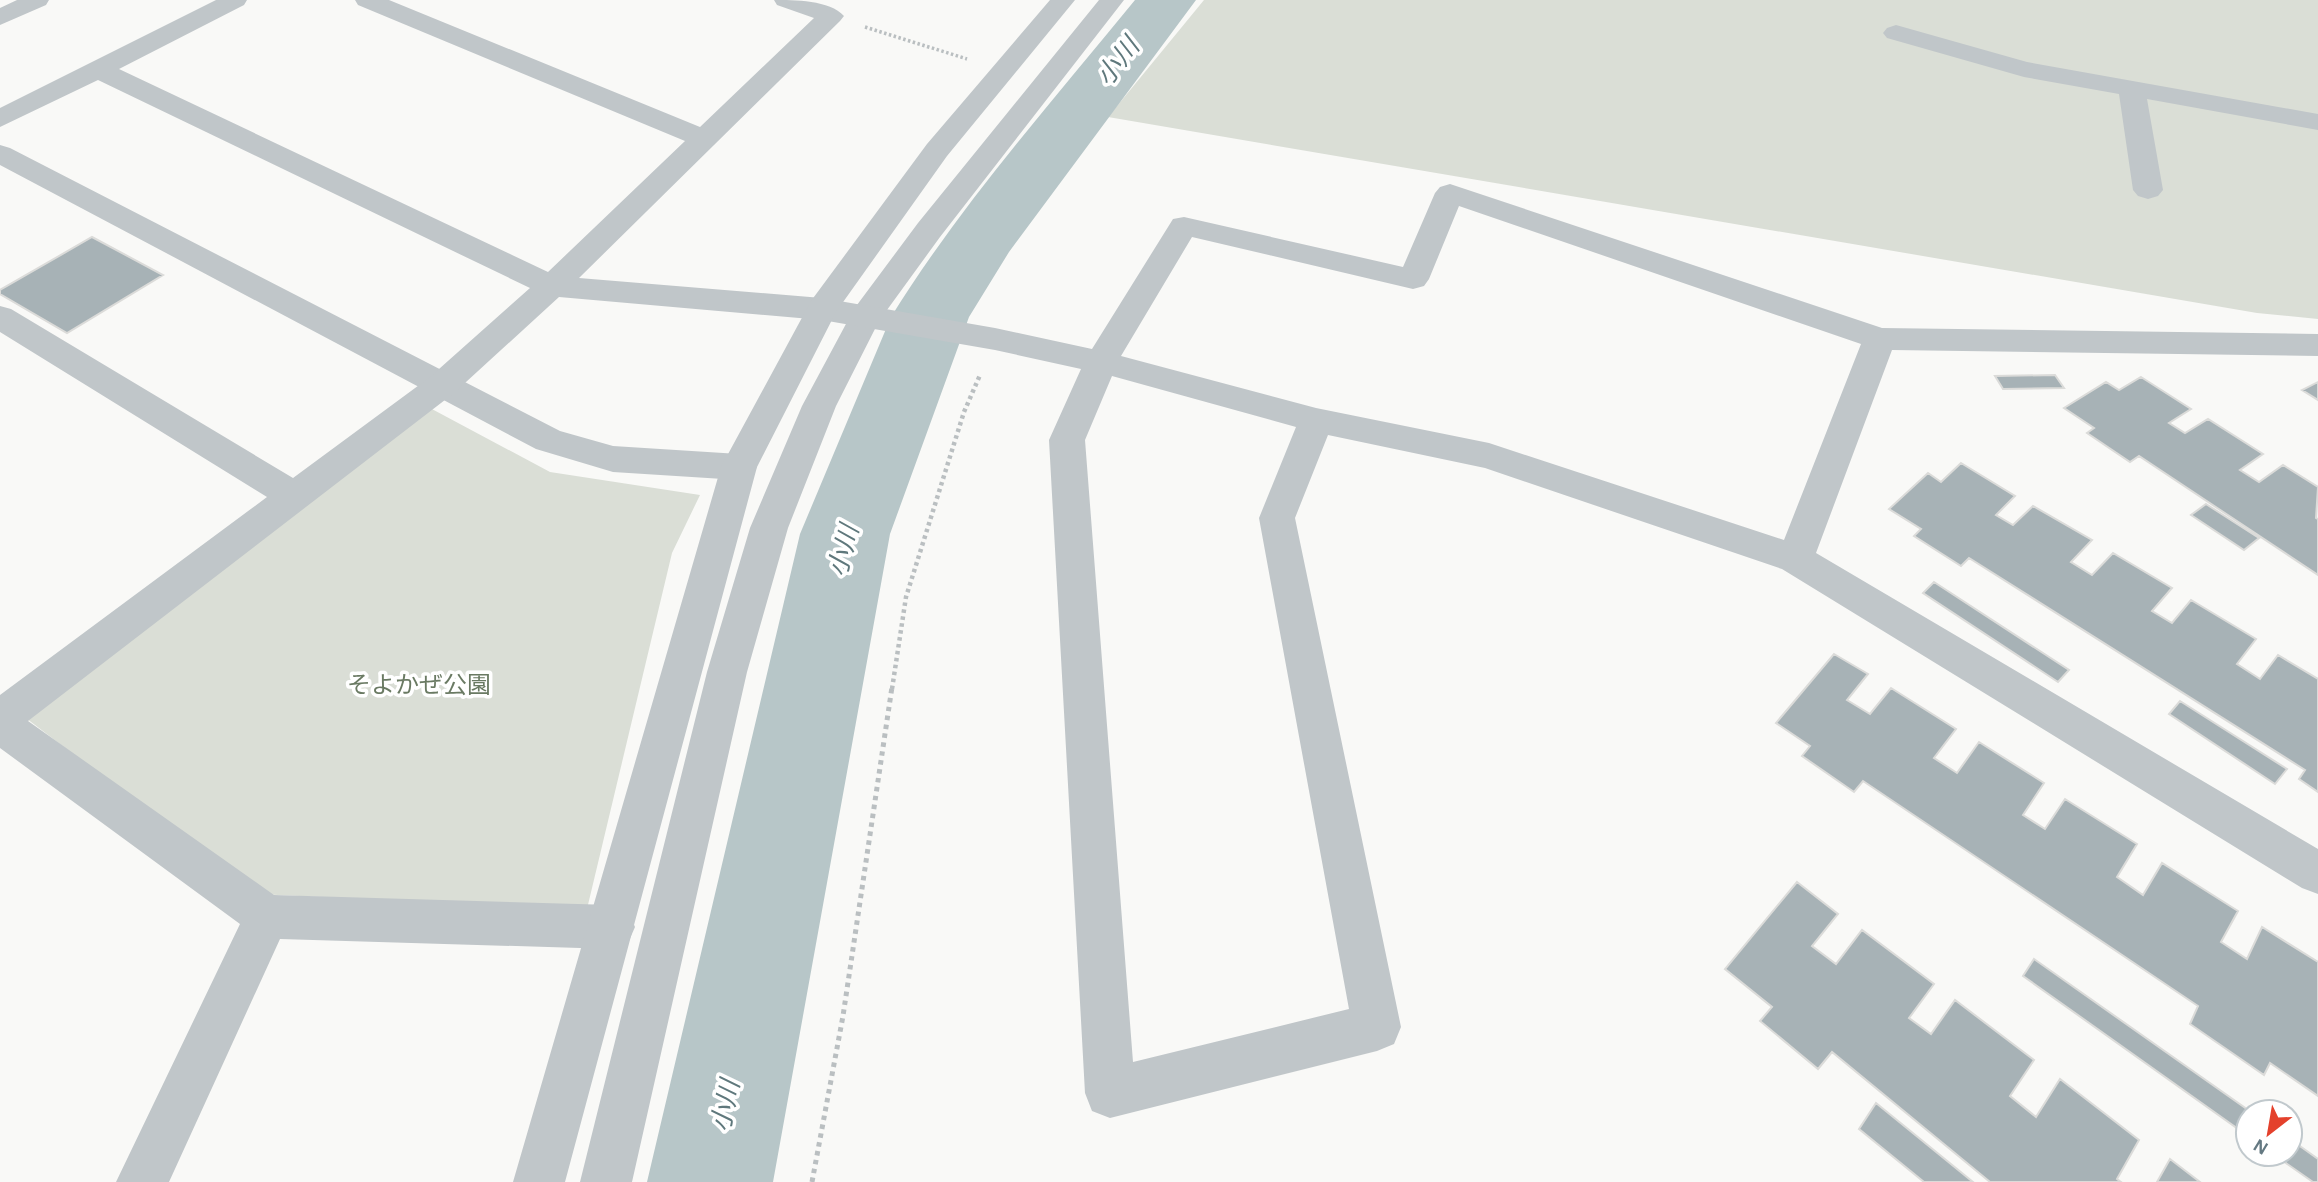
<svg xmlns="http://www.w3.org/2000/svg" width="2318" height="1182" viewBox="0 0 2318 1182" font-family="'Alegreya Sans','Noto Sans JP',sans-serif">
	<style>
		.green { fill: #daded6 }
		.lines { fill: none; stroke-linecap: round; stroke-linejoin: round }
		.river { fill: #b7c6c8; fill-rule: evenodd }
		.building { fill: #a7b2b6; stroke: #dbdbd9; stroke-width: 2 }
		.path-far2 { stroke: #babfc1; stroke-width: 3.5; stroke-dasharray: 2.5 2.5; stroke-linecap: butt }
		.path-far1 { stroke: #babfc1; stroke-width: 4.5; stroke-dasharray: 3.5 3.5; stroke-linecap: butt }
		.path { stroke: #babfc1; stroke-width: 5; stroke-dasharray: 4.5 4.5; stroke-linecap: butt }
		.pedestrian { fill: #c0c6c9; fill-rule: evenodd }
		.minor { fill: #c0c6c9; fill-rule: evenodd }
		.tertiary { fill: #c0c6c9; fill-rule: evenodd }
		.labels { text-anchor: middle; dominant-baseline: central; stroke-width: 7; stroke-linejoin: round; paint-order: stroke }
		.park-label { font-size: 24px; fill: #6a7a63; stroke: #fff }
		.water-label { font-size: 26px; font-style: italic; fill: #5f787c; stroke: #fff }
	</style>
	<rect width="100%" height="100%" fill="#f9f9f7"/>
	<path class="green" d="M 1204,0 L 2318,0 L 2318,319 L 2257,313 L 1108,117 Z
		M 430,408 L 550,472 L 700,495 L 672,553 L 587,909 L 256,894 L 22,715 Z"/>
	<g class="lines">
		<path class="river" d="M 1135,0 L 1196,0 L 1009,252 L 969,317 L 890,534 L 773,1182 L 647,1182 L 800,534 L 891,317 C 961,204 1051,103 1135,0 Z"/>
	</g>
	<path class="building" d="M 92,237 L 163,275 L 67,333 L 0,294 L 0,290 Z
		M 2055,375 L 2064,388 L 2003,389 L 1995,376 Z
		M 2141,377 L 2191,409 L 2169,423 L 2185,433 L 2208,419 L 2263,454 L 2240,470 L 2259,482 L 2283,465 L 2318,487 L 2316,518 L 2318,519 L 2318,575 L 2139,456 L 2130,462 L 2087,433 L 2094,428 L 2064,408 L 2106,382 L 2119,390 Z
		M 2318,382 L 2318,400 L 2302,390 Z
		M 1961,463 L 2015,496 L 1996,515 L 2013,525 L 2033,506 L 2092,540 L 2071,562 L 2092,575 L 2113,553 L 2172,588 L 2152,611 L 2172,623 L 2191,600 L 2256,639 L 2237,664 L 2260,679 L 2278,655 L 2318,679 L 2318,792 L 2299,779 L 2305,770 L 1969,558 L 1961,566 L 1914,536 L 1921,529 L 1889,509 L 1928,473 L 1941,482 Z
		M 2206,504 L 2259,538 L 2244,550 L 2191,515 Z
		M 1934,582 L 2069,670 L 2058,682 L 1923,593 Z
		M 1834,654 L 1868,674 L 1847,700 L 1870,714 L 1891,688 L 1956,729 L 1934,758 L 1957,773 L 1979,742 L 2044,783 L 2023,815 L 2045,829 L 2065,799 L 2137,844 L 2117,877 L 2143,895 L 2162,863 L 2238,911 L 2221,942 L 2247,959 L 2262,927 L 2318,962 L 2318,1096 L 2270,1063 L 2264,1075 L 2190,1024 L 2198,1006 L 1863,781 L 1854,792 L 1802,756 L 1810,746 L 1776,723 Z
		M 2180,701 L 2287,769 L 2275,784 L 2169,714 Z
		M 1797,882 L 1838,914 L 1812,946 L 1836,964 L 1862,930 L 1934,984 L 1909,1018 L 1931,1034 L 1955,1000 L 2034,1060 L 2010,1096 L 2036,1117 L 2060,1079 L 2139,1140 L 2117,1179 L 2121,1182 L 1990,1182 L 1832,1052 L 1818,1069 L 1760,1021 L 1772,1007 L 1725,969 Z
		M 2034,959 L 2251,1112 L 2248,1112 L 2248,1136 L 2023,976 Z
		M 1876,1103 L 1973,1182 L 1924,1182 L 1859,1129 Z
		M 2290,1139 L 2318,1159 L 2318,1182 L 2313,1182 L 2273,1154 L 2290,1154 Z
		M 2170,1159 L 2200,1182 L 2157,1182 Z"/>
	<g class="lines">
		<path class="path-far2" d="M 865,27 L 967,59"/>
		<path class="path-far1" d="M 892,689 L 906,597 L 964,412 L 980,375"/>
		<path class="path" d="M 812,1182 L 843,1016 L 892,687"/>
		<path class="pedestrian" d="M 1099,0 L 1124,0 L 940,237 L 879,321 L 836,406 L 788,528 L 747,672 L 632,1182 L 580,1182 L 707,672 L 750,528 L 802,406 L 854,309 L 918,223 Z
			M 0,145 L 10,148 L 560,431 L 613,446 L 739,454 L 752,458 L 757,467 L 752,476 L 739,480 L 613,472 L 536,449 L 0,165 Z"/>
		<path class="minor" d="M 216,0 L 247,0 L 244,5 L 119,69 L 548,272 L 685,141 L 358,5 L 355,0 L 389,0 L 700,127 L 814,18 L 777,5 L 774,0 C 794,0 830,0 844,16 L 840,21 L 579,278 L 822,298 L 995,328 L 1092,349 L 1173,219 L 1184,217 L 1403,267 L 1435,193 L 1440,187 L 1450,184 L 1882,328 L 2318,334 L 2318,356 L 1892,350 L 1816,553 L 2318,849 L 2318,894 L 2302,888 L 1782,569 L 1485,468 L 1328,435 L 1295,518 L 1401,1027 L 1394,1044 L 1377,1051 L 1110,1118 L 1092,1111 L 1085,1093 L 1049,440 L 1081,369 L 995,350 L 822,320 L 559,297 L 454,393 L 28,721 L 274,895 L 612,905 L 628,911 L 635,927 L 628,943 L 612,949 L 280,939 L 169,1182 L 116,1182 L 240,924 L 0,748 L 0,695 L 267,497 L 0,332 L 0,306 L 11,309 L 293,478 L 430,377 L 530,288 L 98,80 L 0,127 L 0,108 ZM 1459,206 L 1861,344 L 1784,540 L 1489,443 L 1316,408 L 1121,356 L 1192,237 L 1413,289 L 1424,286 L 1429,279 ZM 1112,376 L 1296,427 L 1259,518 L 1349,1009 L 1133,1062 L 1085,440 Z
			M 1896,25 L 2027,62 L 2318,114 L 2318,130 L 2147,99 L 2163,190 L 2158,196 L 2148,199 L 2138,196 L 2133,190 L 2119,94 L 2024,77 L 1887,38 L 1883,33 L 1887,28 Z"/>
		<path class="tertiary" d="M 17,0 L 49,0 L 46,5 L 0,25 L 0,8 Z
			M 1050,0 L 1075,0 L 947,156 L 836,312 L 757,467 L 565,1182 L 513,1182 L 721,467 L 811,301 L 927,144 Z"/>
	</g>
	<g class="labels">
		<g class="park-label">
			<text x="419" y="686">そよかぜ公園</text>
		</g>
		<g class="water-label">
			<text transform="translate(1118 62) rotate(-52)">小川</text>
			<text transform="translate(844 551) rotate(-75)">小川</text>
			<text transform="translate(726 1106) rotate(-78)">小川</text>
		</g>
	</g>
	<g transform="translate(2269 1133) rotate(211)"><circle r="33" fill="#ffffff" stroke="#c1c9cd" stroke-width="2"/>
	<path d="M0-5L12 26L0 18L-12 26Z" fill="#e4412c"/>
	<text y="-10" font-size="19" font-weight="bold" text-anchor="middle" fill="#647982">N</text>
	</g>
</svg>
